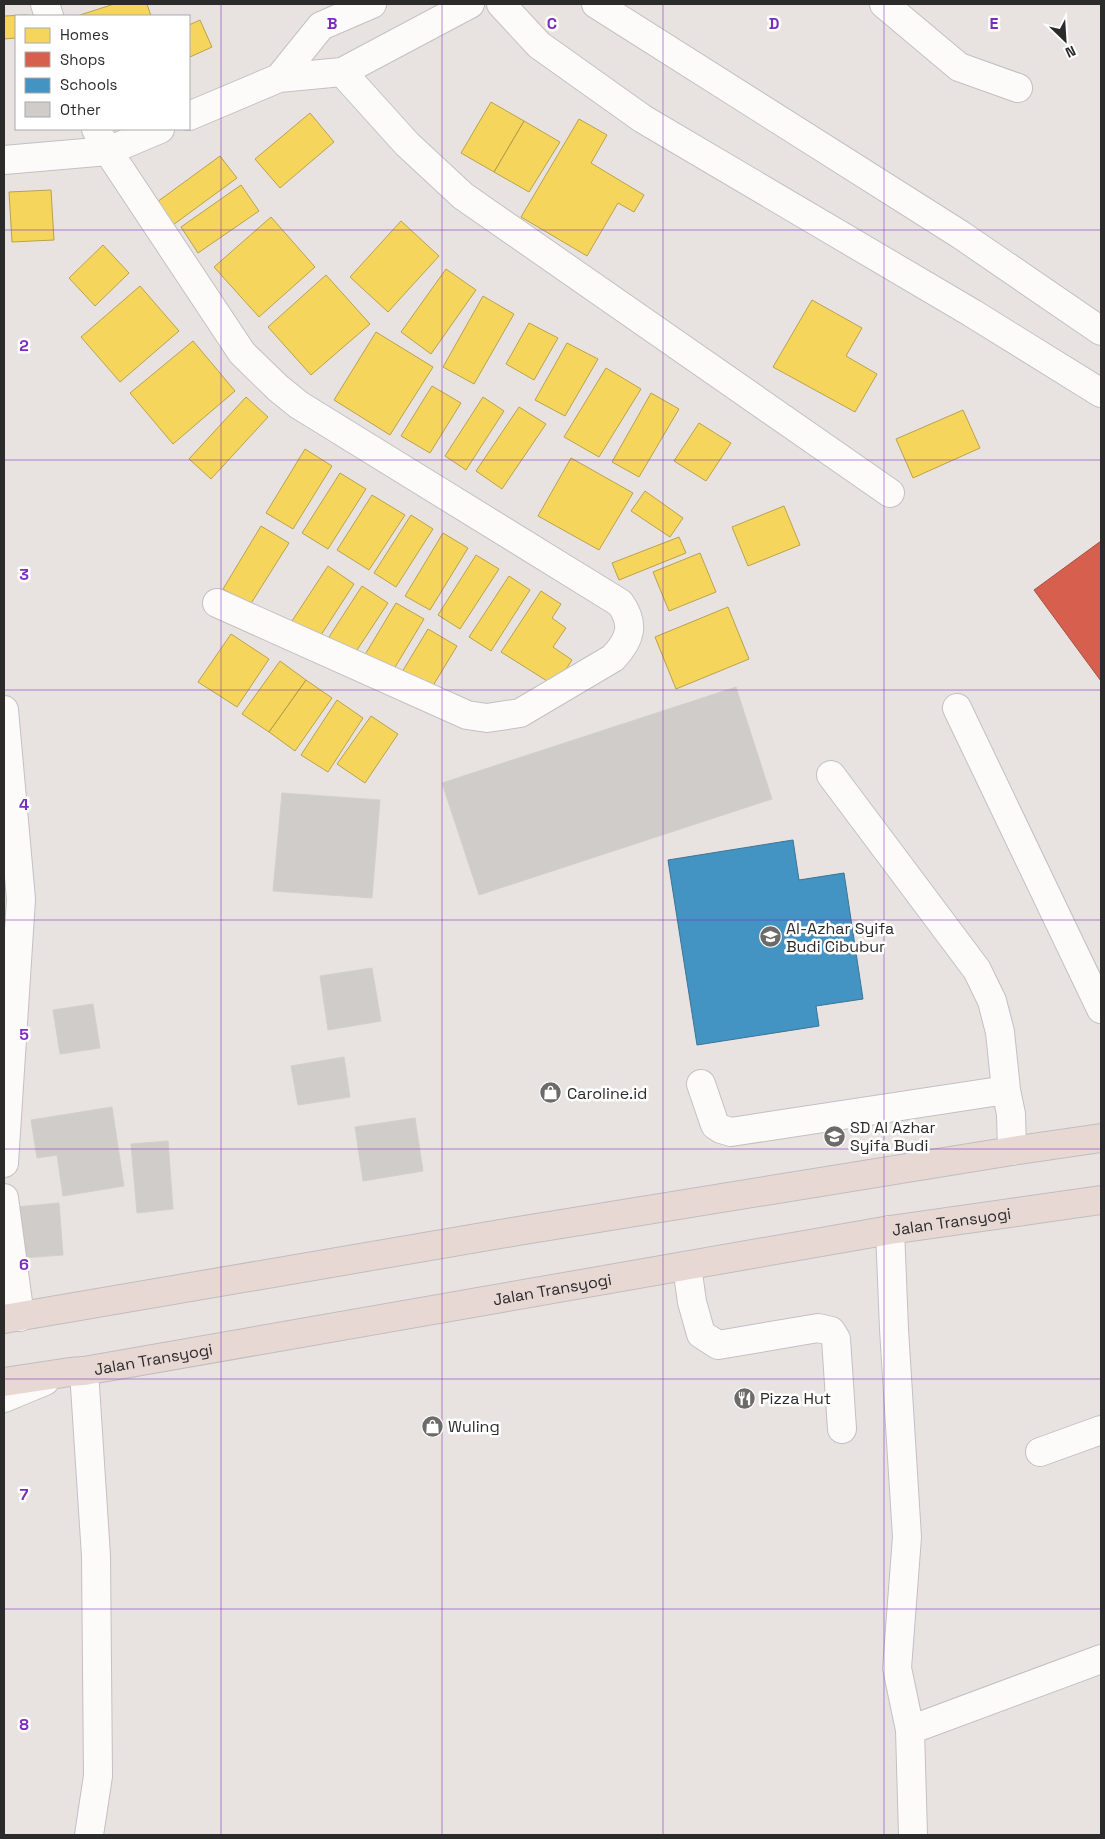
<svg xmlns="http://www.w3.org/2000/svg" width="1105" height="1839" viewBox="0 0 1105 1839" font-family="'Space Grotesk',sans-serif">
	<style>
		.homes { fill: #f6d55c; stroke: #b9a24d }
		.shops { fill: #d6604d; stroke: #a35043 }
		.schools { fill: #4393c3; stroke: #3c7495 }
		.building { fill: #d0ccca; stroke: #d3cfcc }
		.lines { fill: none; stroke-linecap: round; stroke-linejoin: round }
		.minor-casing { stroke: #c2c1c1; stroke-width: 30 }
		.highway-casing { stroke: #c0bebe; stroke-width: 30 }
		.minor { stroke: #fcfbfa; stroke-width: 28 }
		.highway { stroke: #e8d8d4; stroke-width: 28 }
		.grid { fill: none; stroke: #7b2cbf; stroke-width: 1; stroke-opacity: 0.55 }
		.labels { text-anchor: middle; dominant-baseline: central; stroke-width: 5; stroke-linejoin: round; paint-order: stroke }
		.poi-label { font-size: 16px; fill: #2b2b2b; stroke: #fff; text-anchor: start }
		.street-label { font-size: 16px; fill: #2b2b2b; stroke: #fff }
		.grid-label { font-size: 16px; text-anchor: middle; font-weight: bold; fill: #7b2cbf; stroke: #fff; stroke-width: 5; stroke-linejoin: round; paint-order: stroke }
	</style>
	<rect width="100%" height="100%" fill="#e8e3e0"/>
	<path class="homes" d="M 114,4 L 147,4 L 151,16 L 77,16 Z
		M 27,15 L 27,16 L 16,16 L 16,38 L 4,39 L 4,16 Z
		M 200,20 L 212,47 L 190,57 L 189,53 L 189,25 Z
		M 491,102 L 524,121 L 494,172 L 461,153 Z
		M 310,113 L 334,142 L 280,188 L 255,159 Z
		M 579,119 L 607,135 L 591,163 L 644,195 L 634,212 L 618,203 L 587,256 L 521,217 Z
		M 524,121 L 560,142 L 529,192 L 494,172 Z
		M 220,156 L 237,178 L 173,225 L 157,202 Z
		M 241,185 L 259,211 L 198,253 L 181,227 Z
		M 51,190 L 54,240 L 12,242 L 9,192 Z
		M 271,217 L 315,267 L 259,317 L 214,267 Z
		M 401,221 L 439,256 L 388,312 L 350,277 Z
		M 103,245 L 129,273 L 95,306 L 69,278 Z
		M 446,269 L 476,290 L 431,354 L 401,332 Z
		M 326,275 L 370,324 L 311,375 L 268,327 Z
		M 140,286 L 179,331 L 120,382 L 81,337 Z
		M 483,296 L 514,314 L 474,384 L 443,367 Z
		M 812,300 L 862,328 L 846,356 L 877,374 L 855,412 L 773,367 Z
		M 529,323 L 558,338 L 534,380 L 506,364 Z
		M 376,332 L 433,367 L 390,435 L 334,400 Z
		M 193,341 L 235,391 L 173,444 L 130,393 Z
		M 567,343 L 598,359 L 565,416 L 535,400 Z
		M 606,368 L 641,389 L 599,457 L 564,437 Z
		M 432,386 L 461,403 L 430,453 L 401,436 Z
		M 651,393 L 679,409 L 639,477 L 612,462 Z
		M 246,397 L 268,417 L 211,479 L 189,459 Z
		M 483,397 L 504,411 L 466,470 L 445,456 Z
		M 519,407 L 546,424 L 502,489 L 476,471 Z
		M 963,410 L 980,448 L 913,478 L 896,439 Z
		M 699,423 L 731,443 L 706,481 L 674,461 Z
		M 305,449 L 332,466 L 293,529 L 266,513 Z
		M 571,458 L 633,493 L 599,550 L 538,516 Z
		M 340,473 L 366,489 L 328,549 L 302,533 Z
		M 645,491 L 683,518 L 670,537 L 631,511 Z
		M 372,495 L 405,515 L 369,570 L 337,550 Z
		M 784,506 L 800,545 L 748,566 L 732,527 Z
		M 411,515 L 433,529 L 396,587 L 374,573 Z
		M 261,526 L 289,543 L 250,605 L 223,589 Z
		M 443,533 L 468,548 L 430,610 L 405,596 Z
		M 679,537 L 686,553 L 619,580 L 612,563 Z
		M 700,553 L 716,592 L 669,611 L 653,572 Z
		M 476,555 L 499,569 L 460,629 L 438,615 Z
		M 328,566 L 354,584 L 319,638 L 292,621 Z
		M 509,576 L 530,590 L 491,651 L 469,637 Z
		M 362,586 L 388,603 L 355,653 L 329,637 Z
		M 541,591 L 561,604 L 552,618 L 566,628 L 553,647 L 572,660 L 555,686 L 501,652 Z
		M 396,603 L 424,619 L 391,674 L 363,658 Z
		M 728,607 L 749,659 L 676,689 L 655,637 Z
		M 428,629 L 457,646 L 428,694 L 399,677 Z
		M 231,634 L 269,659 L 237,707 L 198,682 Z
		M 280,661 L 306,680 L 269,732 L 242,714 Z
		M 306,680 L 332,698 L 295,751 L 269,732 Z
		M 337,700 L 363,718 L 328,772 L 301,755 Z
		M 371,716 L 398,734 L 365,783 L 337,764 Z"/>
	<path class="shops" d="M 1101,541 L 1101,681 L 1034,590 Z"/>
	<path class="schools" d="M 793,840 L 799,880 L 844,873 L 863,999 L 816,1006 L 819,1026 L 697,1045 L 668,860 Z"/>
	<path class="building" d="M 736,687 L 772,799 L 479,895 L 442,783 Z
		M 282,793 L 380,800 L 372,898 L 273,891 Z
		M 372,968 L 381,1021 L 328,1030 L 320,976 Z
		M 93,1004 L 100,1048 L 60,1054 L 53,1010 Z
		M 344,1057 L 350,1097 L 298,1105 L 291,1066 Z
		M 112,1107 L 124,1186 L 63,1196 L 57,1155 L 37,1158 L 31,1120 Z
		M 415,1118 L 423,1171 L 363,1181 L 355,1127 Z
		M 168,1141 L 173,1209 L 137,1213 L 131,1144 Z
		M 59,1203 L 63,1255 L 21,1258 L 16,1207 Z"/>
	<g class="lines">
		<defs>
			<path id="minor" d="M 45,4 L 49,16
				M 501,4 L 539,45 L 643,119 L 972,313 L 1101,393
				M 596,4 L 961,235 L 1101,331
				M 884,4 L 959,67 L 1018,88
				M 342,72 L 407,144 L 463,196 L 890,493
				M 279,78 L 321,26 L 372,4
				M 189,116 L 279,78 L 342,72 L 470,4
				M 96,129 L 108,151 L 242,353 L 278,388 L 299,405 L 620,603 C 635,624 631,639 613,658 L 520,713 L 487,718 L 467,715 L 217,603
				M 4,160 L 108,151 L 160,129
				M 957,708 L 1101,1009
				M 4,710 L 21,899 L 4,1163
				M 831,775 L 977,970 L 992,1001 L 1000,1032 L 1006,1090 L 1011,1114 L 1012,1151
				M 701,1084 L 715,1125 L 721,1129 L 731,1132 L 1006,1090
				M 4,1198 L 20,1317
				M 890,1230 L 894,1329 L 907,1537 L 897,1668 L 910,1730 L 913,1835
				M 687,1266 L 692,1302 L 701,1334 L 718,1345 L 818,1328 L 831,1331 L 836,1339 L 842,1429
				M 84,1371 L 96,1556 L 98,1776 L 89,1835
				M 4,1398 L 45,1381
				M 1040,1452 L 1101,1430
				M 910,1730 L 1101,1659"/>
			<g id="highway">
				<path d="M 4,1319 L 512,1232 L 1012,1151 L 1101,1138"/>
				<path id="s1" d="M 4,1382 L 70,1372 L 84,1371 L 890,1230 L 1101,1200"/>
			</g>
		</defs>
		<use href="#minor" class="minor-casing"/>
		<use href="#highway" class="highway-casing"/>
		<use href="#minor" class="minor"/>
		<use href="#highway" class="highway"/>
	</g>
	<path class="grid" d="M 221,4 L 221,1835M 442,4 L 442,1835M 663,4 L 663,1835M 884,4 L 884,1835M 4,230 L 1101,230M 4,460 L 1101,460M 4,690 L 1101,690M 4,920 L 1101,920M 4,1149 L 1101,1149M 4,1379 L 1101,1379M 4,1609 L 1101,1609"/>
	<defs>
		<symbol id="school-disc" viewBox="-11 -11 22 22"><circle r="9.5" fill="#6d6b6a" stroke="#fff"/><path d="M0-5L7-2L0 1L-7-2ZM-4 1L0 2.5L4 1V4Q0 6-4 4Z" fill="#fff"/></symbol>
		<symbol id="shop-disc" viewBox="-11 -11 22 22"><circle r="9.5" fill="#6d6b6a" stroke="#fff"/><path d="M-5-2.5h2.3a2.7 3.5 0 0 1 5.4 0H5L5.5 6h-11ZM-1.5-2.5h3a1.5 2.3 0 0 0-3 0Z" fill="#fff"/></symbol>
		<symbol id="restaurant-disc" viewBox="-11 -11 22 22"><circle r="9.5" fill="#6d6b6a" stroke="#fff"/><path d="M-5-6h1v4h1v-4h1v4h1v-4h1v5L-1.5 .5V6h-2V.5L-5-1ZM5-6V6H3V1.5H1.5Q1.5-4 5-6Z" fill="#fff"/></symbol>
	</defs>
	<g fill-rule="evenodd">
		<use href="#school-disc" x="758" y="924" width="25" height="25"/>
		<use href="#shop-disc" x="538" y="1080" width="25" height="25"/>
		<use href="#school-disc" x="822" y="1124" width="25" height="25"/>
		<use href="#restaurant-disc" x="732" y="1386" width="25" height="25"/>
		<use href="#shop-disc" x="420" y="1414" width="25" height="25"/>
	</g>
	<g class="labels">
		<g class="poi-label">
			<text x="786" y="928">Al-Azhar Syifa<tspan x="786" dy="18">Budi Cibubur</tspan></text>
			<text x="567" y="1093">Caroline.id</text>
			<text x="850" y="1127">SD Al Azhar<tspan x="850" dy="18">Syifa Budi</tspan></text>
			<text x="760" y="1398">Pizza Hut</text>
			<text x="448" y="1426">Wuling</text>
		</g>
		<g class="street-label">
			<text stroke="none"><textPath href="#s1" startOffset="961">Jalan Transyogi</textPath></text>
			<text stroke="none"><textPath href="#s1" startOffset="556">Jalan Transyogi</textPath></text>
			<text stroke="none"><textPath href="#s1" startOffset="151">Jalan Transyogi</textPath></text>
		</g>
	</g>
	<g class="grid-label">
		<text x="332" y="29">B</text>
		<text x="552" y="29">C</text>
		<text x="774" y="29">D</text>
		<text x="994" y="29">E</text>
		<text x="24" y="351">2</text>
		<text x="24" y="580">3</text>
		<text x="24" y="810">4</text>
		<text x="24" y="1040">5</text>
		<text x="24" y="1270">6</text>
		<text x="24" y="1500">7</text>
		<text x="24" y="1730">8</text>
	</g>
	<rect width="1105" height="1839" fill="none" stroke="#2b2b2b" stroke-width="10"/>
	<rect x="15" y="15" width="175" height="115" fill="#ffffff" stroke="#aaaaaa"/>
	<rect x="25" y="28" width="25" height="15" fill="#f6d55c" stroke="#aaaaaa"/>
	<text x="60" y="40" font-size="15" fill="#2b2b2b">Homes</text>
	<rect x="25" y="52" width="25" height="15" fill="#d6604d" stroke="#aaaaaa"/>
	<text x="60" y="65" font-size="15" fill="#2b2b2b">Shops</text>
	<rect x="25" y="78" width="25" height="15" fill="#4393c3" stroke="#aaaaaa"/>
	<text x="60" y="90" font-size="15" fill="#2b2b2b">Schools</text>
	<rect x="25" y="102" width="25" height="15" fill="#d0ccca" stroke="#aaaaaa"/>
	<text x="60" y="115" font-size="15" fill="#2b2b2b">Other</text>
	<g transform="translate(1065 40) rotate(155)" stroke="#ffffff" stroke-width="4" paint-order="stroke">
	<path d="M0-4L9 19L0 12L-9 19Z" fill="#2b2b2b"/>
	<text y="-8" font-size="14" font-weight="bold" text-anchor="middle" fill="#2b2b2b">N</text>
	</g>
</svg>
